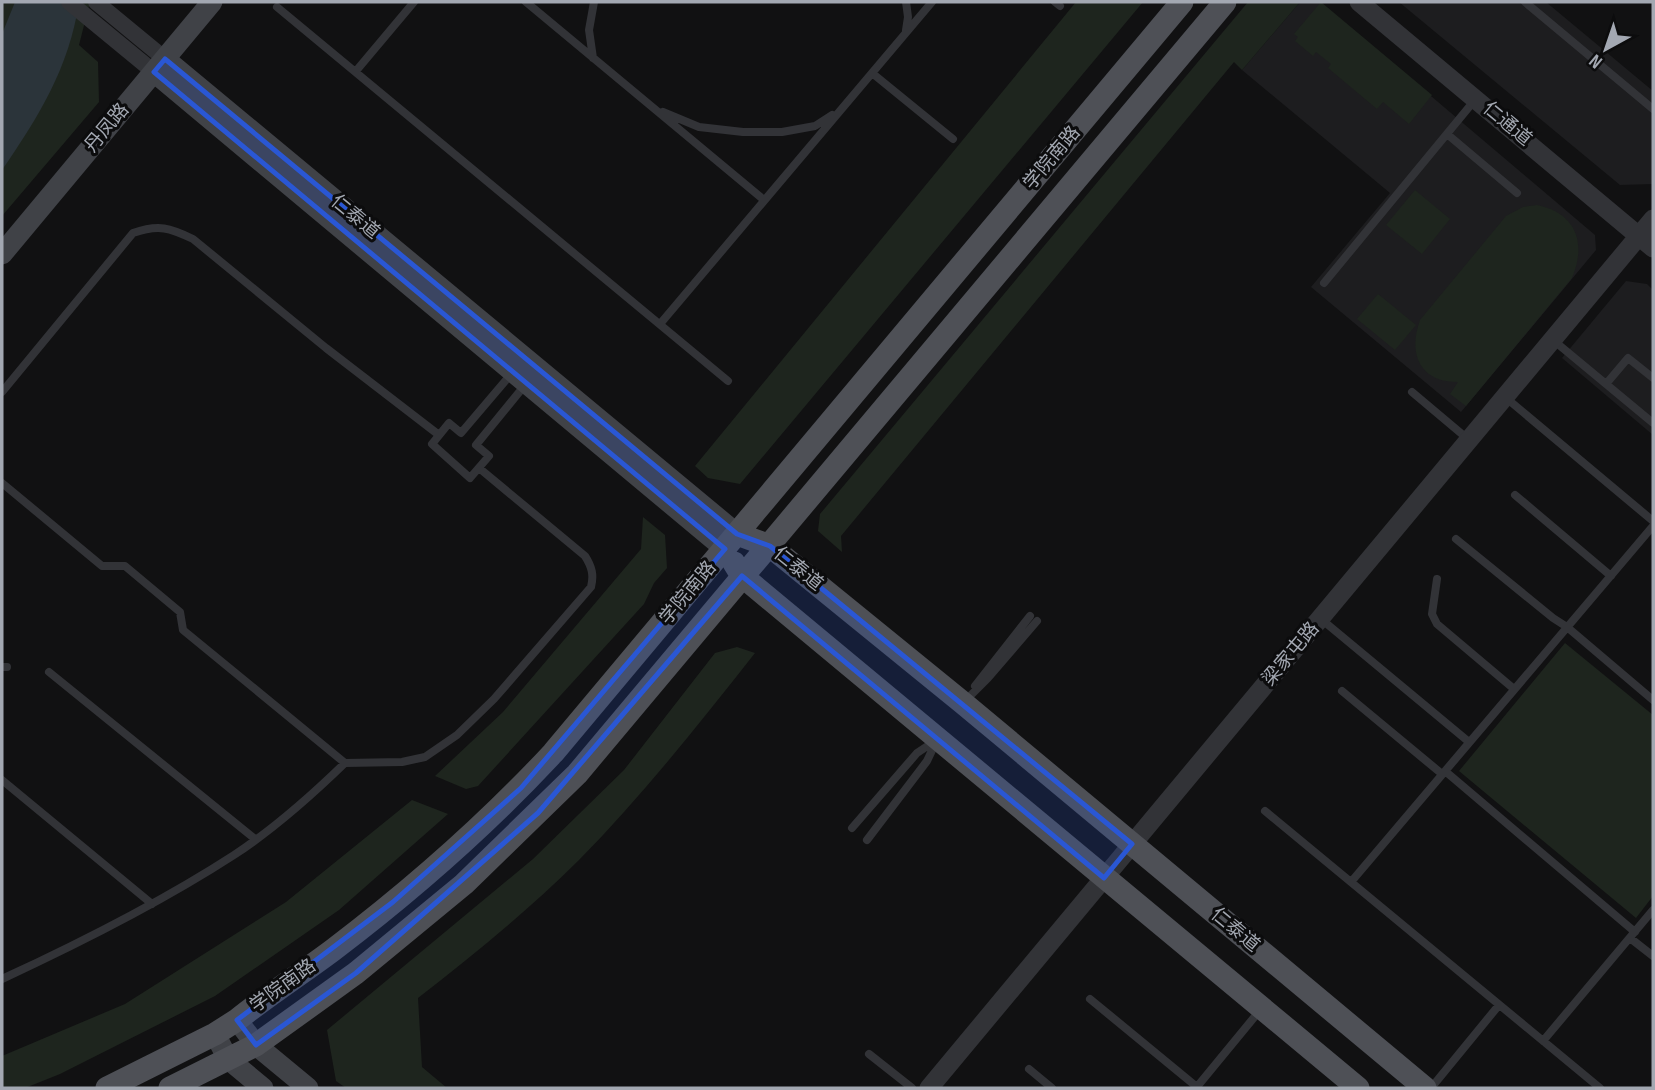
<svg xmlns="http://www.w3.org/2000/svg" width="1655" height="1090" viewBox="0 0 1655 1090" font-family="'Sofia Sans Condensed','Noto Sans SC',sans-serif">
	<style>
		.built { fill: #1d1d1f }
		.green { fill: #1e251e }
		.water { fill: #2b343a }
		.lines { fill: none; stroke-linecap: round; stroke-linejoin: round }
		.service { stroke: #323337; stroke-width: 8 }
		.minor { stroke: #323337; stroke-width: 16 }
		.tertiary { stroke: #323337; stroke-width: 19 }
		.secondary { stroke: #404247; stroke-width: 21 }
		.primary { stroke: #4e5056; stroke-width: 23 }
		.marked { fill: #2a57d4; fill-opacity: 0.2; stroke: #2a57d4; stroke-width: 5; stroke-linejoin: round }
		.labels { text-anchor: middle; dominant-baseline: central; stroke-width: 6; stroke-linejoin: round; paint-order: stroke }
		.street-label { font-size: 19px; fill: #a3a8b2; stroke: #0c0c0d }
	</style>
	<rect width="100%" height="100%" fill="#111112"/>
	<path class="built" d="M 1300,2 L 1320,2 L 1595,235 L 1596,250 L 1461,412 L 1311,287 L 1390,193 L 1242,70 Z
		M 1399,2 L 1546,2 L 1653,91 L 1653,184 L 1620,185 Z
		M 1626,281 L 1647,284 L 1653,290 L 1653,435 L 1562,358 Z"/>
	<path class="green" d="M 2,2 L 90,2 L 79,45 L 98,62 L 99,102 L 2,216 Z
		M 1076,2 L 1143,2 L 740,484 L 708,478 L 695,466 Z
		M 1248,2 L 1300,2 L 1242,70 L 1234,62 L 841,536 L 842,552 L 818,531 L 820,514 Z
		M 1321,2 L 1432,95 L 1409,124 L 1383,102 L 1377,109 L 1328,68 L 1331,64 L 1316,52 L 1313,56 L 1295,41 L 1298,37 L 1294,34 Z
		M 1415,190 L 1450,219 L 1422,254 L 1386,225 Z
		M 1537,205 C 1576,213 1587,243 1572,278 L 1466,406 L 1450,394 L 1458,382 C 1419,382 1408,353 1420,320 L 1506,216 L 1523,207 Z
		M 1378,294 L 1416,325 L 1395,350 L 1357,319 Z
		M 643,517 L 665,535 L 667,568 L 654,583 L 644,604 L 478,786 L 466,789 L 435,776 L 503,712 L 641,549 Z
		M 1565,643 L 1653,715 L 1653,896 L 1636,918 L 1459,771 Z
		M 737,647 L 755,653 C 699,724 643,795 579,860 C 529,910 473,955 418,998 L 422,1067 L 447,1088 L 346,1088 L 336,1081 L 327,1030 L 533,859 L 624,770 L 715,653 Z
		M 412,800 L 448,814 L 339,910 L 215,996 L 60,1074 L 25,1088 L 2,1088 L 2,1056 L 125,1004 L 286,902 Z"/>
	<path class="water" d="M 15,2 L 79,2 C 69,68 39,116 2,170 L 2,34 Z"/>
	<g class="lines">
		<path class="service" d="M 526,2 L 764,200
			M 1055,2 L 1060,6
			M 1525,2 L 1653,109
			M 277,7 L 728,381
			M 906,30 L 908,17 L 906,2
			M 593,58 L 589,30 L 594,2
			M 356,71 L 414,2
			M 872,73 L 953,139
			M 663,112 L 699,127 L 743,132 L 782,132 L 815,126 L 832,115
			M 1447,134 L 1517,193
			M 1324,283 L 1474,101
			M 660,324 L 932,2
			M 1553,340 L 1653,423
			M 512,373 L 461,433 L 449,423 L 432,444 L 470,478 L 489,456 L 476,445 L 525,385
			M 1606,384 L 1628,358 L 1653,378
			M 2,392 L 133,233 C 159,224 170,228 193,239 L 326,348 L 439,435
			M 1412,392 L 1469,440
			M 1505,397 L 1653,521
			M 2,483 L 102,566 L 125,566 L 180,612 L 183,630 L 345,763 L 402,762 L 425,757 L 457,735 L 494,699 L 591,587 C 594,575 592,567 585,556 L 479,468
			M 1515,495 L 1611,576
			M 1456,539 L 1553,618 L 1567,627 L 1653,700
			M 1437,579 L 1432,614 L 1437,624 L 1514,689
			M 1321,619 L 1469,742
			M 2,667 L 7,667
			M 49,672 L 255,839
			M 975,686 L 1030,616
			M 1342,691 L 1442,774
			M 965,701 L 988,678 L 1037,621
			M 1445,771 L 1635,932
			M 2,780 L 152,904
			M 1265,811 L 1600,1088
			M 852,828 L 917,753 L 935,741
			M 867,840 L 927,761 L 936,742
			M 1351,882 L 1653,526
			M 1630,938 L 1653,956
			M 2,979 C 82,942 160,903 234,855 C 274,829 311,796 345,763
			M 1090,999 L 1197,1087
			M 1543,1041 L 1653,910
			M 869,1054 L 912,1088
			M 1029,1069 L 1052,1088
			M 1196,1088 L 1261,1009
			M 1431,1088 L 1499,1005"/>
		<path class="minor" d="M 69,2 L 154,72
			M 96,2 L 165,59"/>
		<path class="tertiary" d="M 1359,2 L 1653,248
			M 929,1088 L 1653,219"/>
		<path class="secondary" d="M 165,59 L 737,534
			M 154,72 L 725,549
			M 2,254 L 212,2
			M 237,1020 L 256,1045 L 308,1088
			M 215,1034 L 228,1059 L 263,1088"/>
		<path class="primary" d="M 737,534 L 770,546 L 963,703 L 1425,1088
			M 734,563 L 742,576 L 1358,1088
			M 107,1088 L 215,1034 L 237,1020 C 268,995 301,974 333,950 C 412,890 486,825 553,753 L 1182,2
			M 170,1088 L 256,1045 L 356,973 L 464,884 L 577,774 L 1225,2"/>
	</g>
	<path class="marked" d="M 165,59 L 737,534 L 770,546 L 1132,844 L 1104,878 L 742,576 L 538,813 L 356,973 L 256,1045 L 237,1020 L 393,902 L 521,788 L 725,549 L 154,72 Z"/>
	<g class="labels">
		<g class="street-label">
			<text transform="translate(1507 124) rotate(40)">仁通道</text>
			<text transform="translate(107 128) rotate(-50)">丹凤路</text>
			<text transform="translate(1052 158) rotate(-50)">学院南路</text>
			<text transform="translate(355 217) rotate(40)">仁泰道</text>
			<text transform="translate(798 569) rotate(39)">仁泰道</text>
			<text transform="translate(688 593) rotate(-50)">学院南路</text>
			<text transform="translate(1291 654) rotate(-50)">梁家屯路</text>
			<text transform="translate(1235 930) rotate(40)">仁泰道</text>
			<text transform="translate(283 986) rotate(-36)">学院南路</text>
		</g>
	</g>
	<rect width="1655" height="1090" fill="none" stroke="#a3a8b2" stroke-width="7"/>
	<g transform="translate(1606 49) rotate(220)" stroke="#0c0c0d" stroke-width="5" paint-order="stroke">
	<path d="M0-5L12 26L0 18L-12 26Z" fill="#a3a8b2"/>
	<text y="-10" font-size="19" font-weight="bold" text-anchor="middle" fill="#a3a8b2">N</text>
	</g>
</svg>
